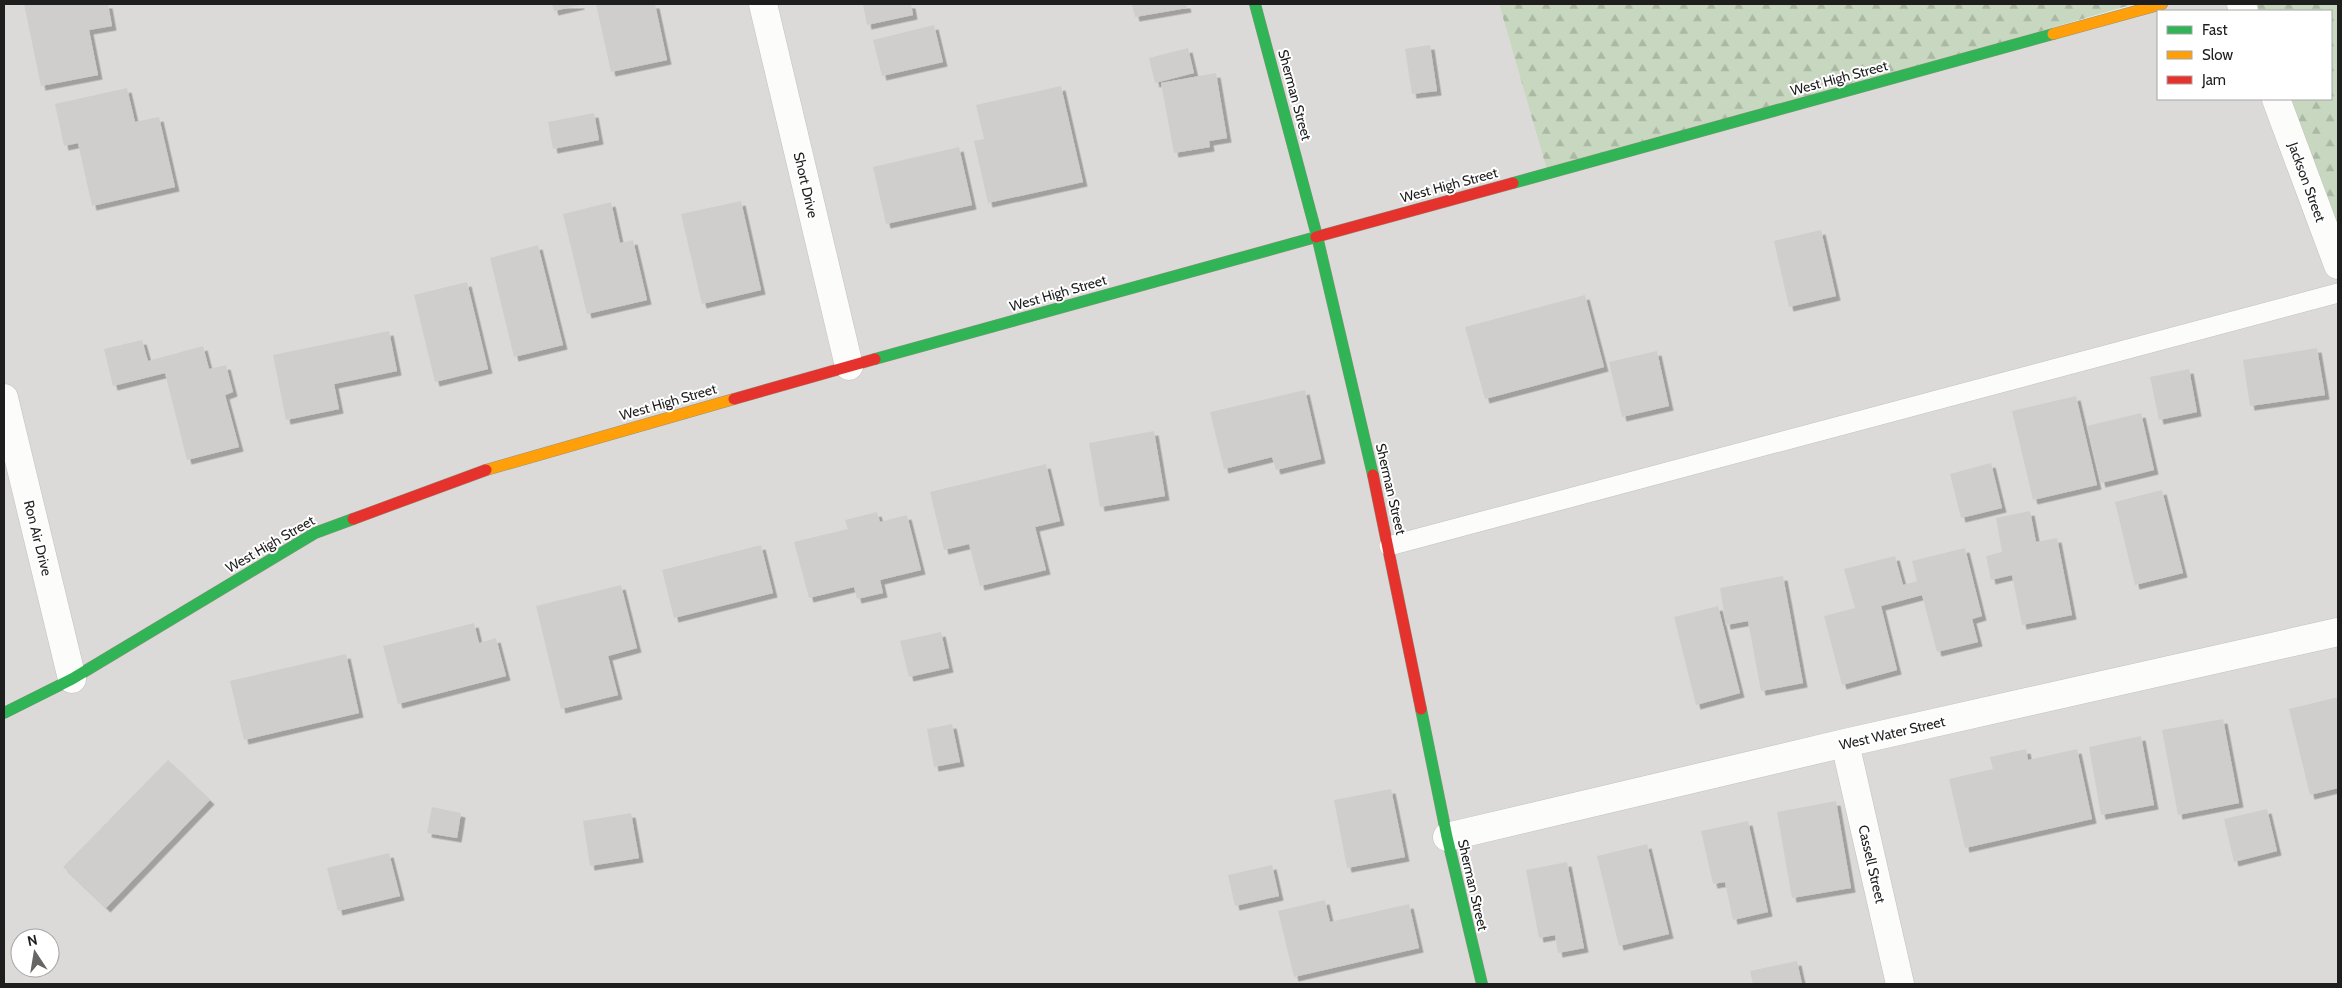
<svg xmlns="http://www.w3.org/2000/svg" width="2342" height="988" viewBox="0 0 2342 988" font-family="Cabin,sans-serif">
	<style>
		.residential { fill: #dbdad8; fill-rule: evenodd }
		.forest { fill: url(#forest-firs) }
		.building { fill: #d0cecc; filter: url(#shadow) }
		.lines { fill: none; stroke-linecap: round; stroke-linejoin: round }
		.lane-casing { stroke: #c2c1bf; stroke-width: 20 }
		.street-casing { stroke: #c2c1bf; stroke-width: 29 }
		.fast-casing { stroke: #929381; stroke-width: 12 }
		.slow-casing { stroke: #929381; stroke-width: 12 }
		.jam-casing { stroke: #929381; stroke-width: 12 }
		.lane { stroke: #fcfcfb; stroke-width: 19 }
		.street { stroke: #fcfcfb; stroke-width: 28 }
		.fast { stroke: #30b455; stroke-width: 11 }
		.slow { stroke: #ff9f0a; stroke-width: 11 }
		.jam { stroke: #e5322d; stroke-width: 11 }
		.labels { text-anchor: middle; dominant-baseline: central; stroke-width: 4; stroke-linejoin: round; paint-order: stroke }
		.street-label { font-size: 14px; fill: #1e1e1e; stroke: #fff }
	</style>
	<defs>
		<pattern id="forest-firs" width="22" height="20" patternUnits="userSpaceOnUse" patternTransform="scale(1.25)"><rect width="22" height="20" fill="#c8d7bf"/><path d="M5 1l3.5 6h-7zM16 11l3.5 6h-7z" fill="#abb8a4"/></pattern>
		<filter id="shadow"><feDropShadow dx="4.5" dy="4.5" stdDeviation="0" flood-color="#0004"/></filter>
	</defs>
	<rect width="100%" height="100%" fill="#eceae7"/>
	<path class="residential" d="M 4,4 L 1499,4 L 1548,174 L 2162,4 L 2241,4 L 2244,11 L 2158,11 L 2158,99 L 2276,99 L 2338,265 L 2338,984 L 4,984 ZM 20,938 L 50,938 L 50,968 L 20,968 Z"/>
	<path class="forest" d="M 1499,4 L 2134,4 L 1548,174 Z
		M 2241,4 L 2338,4 L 2338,265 L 2276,99 L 2331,99 L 2331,11 L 2244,11 Z"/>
	<path class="building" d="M 24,4 L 108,4 L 112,26 L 89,30 L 98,75 L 41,86 Z
		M 552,4 L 580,4 L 580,5 L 554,11 Z
		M 596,4 L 655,4 L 667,60 L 611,72 Z
		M 863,4 L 911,4 L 913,15 L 867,25 Z
		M 1132,4 L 1186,4 L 1187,8 L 1135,17 Z
		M 934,25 L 943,62 L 882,76 L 873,40 Z
		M 1430,45 L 1437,91 L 1412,94 L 1405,49 Z
		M 1188,48 L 1194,73 L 1155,83 L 1149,58 Z
		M 1216,73 L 1227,138 L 1209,141 L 1210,147 L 1174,153 L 1161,83 Z
		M 1061,86 L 1083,182 L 988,203 L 974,141 L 984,139 L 976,105 Z
		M 127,88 L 135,122 L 159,117 L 175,187 L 92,206 L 78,143 L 64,146 L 55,104 Z
		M 594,113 L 599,140 L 553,149 L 548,122 Z
		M 959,147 L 972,205 L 886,224 L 873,167 Z
		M 741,201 L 761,290 L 702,304 L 681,214 Z
		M 611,202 L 620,243 L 633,240 L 647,300 L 587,314 L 563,214 Z
		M 1821,230 L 1836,296 L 1789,307 L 1774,241 Z
		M 538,245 L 563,345 L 514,357 L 490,258 Z
		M 467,282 L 488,369 L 435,382 L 414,295 Z
		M 1585,295 L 1604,367 L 1485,399 L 1465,327 Z
		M 389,331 L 397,371 L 334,384 L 339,409 L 286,420 L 273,355 Z
		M 142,340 L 148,361 L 203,346 L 209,369 L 226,365 L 233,392 L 225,395 L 239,447 L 187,460 L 165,373 L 113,386 L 104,349 Z
		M 2317,348 L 2325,395 L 2250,406 L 2243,360 Z
		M 1657,351 L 1669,406 L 1622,417 L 1609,362 Z
		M 2189,369 L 2197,412 L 2159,420 L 2150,377 Z
		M 1305,390 L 1321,459 L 1276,470 L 1272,457 L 1224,469 L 1210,412 Z
		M 2076,396 L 2097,485 L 2033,500 L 2012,411 Z
		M 2141,413 L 2154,470 L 2101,483 L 2087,426 Z
		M 1154,431 L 1165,496 L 1100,507 L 1089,443 Z
		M 1991,463 L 2002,508 L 1961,518 L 1950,474 Z
		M 1046,464 L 1060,521 L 1035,527 L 1046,570 L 980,586 L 969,544 L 944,550 L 930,492 Z
		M 2162,490 L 2183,573 L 2135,585 L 2115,502 Z
		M 2030,511 L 2036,542 L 2057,538 L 2072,615 L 2022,625 L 2012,575 L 1991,580 L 1986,556 L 2002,552 L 1996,518 Z
		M 877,512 L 880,522 L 907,515 L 921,570 L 880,580 L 883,593 L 857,599 L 854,587 L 809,598 L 794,542 L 848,529 L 845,520 Z
		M 761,545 L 773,593 L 674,618 L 662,570 Z
		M 1965,548 L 1982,616 L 1972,619 L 1978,642 L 1937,652 L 1922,595 L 1881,606 L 1897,670 L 1842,685 L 1824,616 L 1855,608 L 1844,569 L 1895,556 L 1903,585 L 1917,581 L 1912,561 Z
		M 1783,576 L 1803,683 L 1761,691 L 1748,621 L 1726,625 L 1720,588 Z
		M 621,585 L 637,648 L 608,656 L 618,695 L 561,709 L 536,606 Z
		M 1718,606 L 1740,693 L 1696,705 L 1674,617 Z
		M 474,623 L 479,643 L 496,638 L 506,676 L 398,704 L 383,646 Z
		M 941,632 L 949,668 L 909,677 L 900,641 Z
		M 346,654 L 359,713 L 244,740 L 230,681 Z
		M 2338,697 L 2338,788 L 2310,795 L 2289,709 Z
		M 2223,719 L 2239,803 L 2178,815 L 2162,730 Z
		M 952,724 L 960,762 L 934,767 L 927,729 Z
		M 2141,736 L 2154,805 L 2101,815 L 2089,747 Z
		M 2026,749 L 2028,760 L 2077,749 L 2092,819 L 1965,848 L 1949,779 L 1993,769 L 1990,757 Z
		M 168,760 L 210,800 L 106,908 L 63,867 Z
		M 1391,789 L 1405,857 L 1347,868 L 1334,800 Z
		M 1836,801 L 1851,888 L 1792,898 L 1777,812 Z
		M 432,807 L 461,813 L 457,838 L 427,833 Z
		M 2267,809 L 2277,851 L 2234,862 L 2224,819 Z
		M 631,813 L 639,858 L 590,866 L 583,821 Z
		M 1748,821 L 1768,912 L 1733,920 L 1725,882 L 1713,884 L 1701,831 Z
		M 1647,844 L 1669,934 L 1619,946 L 1597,856 Z
		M 389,853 L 400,896 L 338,911 L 327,868 Z
		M 1567,862 L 1584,948 L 1558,953 L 1555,935 L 1539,938 L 1526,870 Z
		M 1272,865 L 1279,896 L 1235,906 L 1228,875 Z
		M 1325,900 L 1330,922 L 1409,904 L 1419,948 L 1294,977 L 1278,911 Z
		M 1797,961 L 1802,984 L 1753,984 L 1750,971 Z"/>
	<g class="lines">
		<defs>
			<path id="lane" d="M 1389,546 L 2338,293"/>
			<path id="street" d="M 763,4 L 849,366
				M 2241,4 L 2244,11
				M 2276,99 L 2338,265
				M 4,398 L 72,679
				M 1845,743 L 1900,984
				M 1447,837 L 1845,743 L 2338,632"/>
			<path id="fast" d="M 1255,4 L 1317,236 L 1373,475
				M 1513,183 L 2053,34
				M 875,359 L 1316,237
				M 1421,709 L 1447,837 L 1482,984
				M 4,713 L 72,679 L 315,533 L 353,519"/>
			<path id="slow" d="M 2053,34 L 2162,4
				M 486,470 L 734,399"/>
			<path id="jam" d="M 1316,237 L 1513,183
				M 734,399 L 875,359
				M 1373,475 L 1421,709
				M 353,519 L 486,470"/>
		</defs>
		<use href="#lane" class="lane-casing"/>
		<use href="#street" class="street-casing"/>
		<use href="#fast" class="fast-casing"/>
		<use href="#slow" class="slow-casing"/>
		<use href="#jam" class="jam-casing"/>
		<use href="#lane" class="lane"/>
		<use href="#street" class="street"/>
		<use href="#fast" class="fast"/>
		<use href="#slow" class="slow"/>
		<use href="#jam" class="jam"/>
	</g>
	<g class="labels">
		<g class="street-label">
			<text transform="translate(1839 78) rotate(-15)">West High Street</text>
			<text transform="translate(1295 95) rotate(75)">Sherman Street</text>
			<text transform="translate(2307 182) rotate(70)">Jackson Street</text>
			<text transform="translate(806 185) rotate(77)">Short Drive</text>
			<text transform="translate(1449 185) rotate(-15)">West High Street</text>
			<text transform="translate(1058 293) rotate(-16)">West High Street</text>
			<text transform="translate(668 402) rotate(-16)">West High Street</text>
			<text transform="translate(1391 489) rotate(77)">Sherman Street</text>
			<text transform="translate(38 538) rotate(76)">Ron Air Drive</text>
			<text transform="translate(270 544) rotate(-30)">West High Street</text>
			<text transform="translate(1892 733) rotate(-13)">West Water Street</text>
			<text transform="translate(1872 864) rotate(77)">Cassell Street</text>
			<text transform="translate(1473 885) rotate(77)">Sherman Street</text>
		</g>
	</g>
	<rect width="2342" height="988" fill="none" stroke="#1e1e1e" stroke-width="10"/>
	<rect x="2157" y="10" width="175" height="90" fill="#ffffff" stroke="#a5a5a5"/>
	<rect x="2167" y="26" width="25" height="8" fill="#30b455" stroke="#a5a5a5"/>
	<text x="2202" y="35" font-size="15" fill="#1e1e1e">Fast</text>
	<rect x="2167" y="51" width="25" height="8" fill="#ff9f0a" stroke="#a5a5a5"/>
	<text x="2202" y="60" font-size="15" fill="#1e1e1e">Slow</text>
	<rect x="2167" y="76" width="25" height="8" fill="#e5322d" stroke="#a5a5a5"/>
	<text x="2202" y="85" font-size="15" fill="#1e1e1e">Jam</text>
	<g transform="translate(35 953) rotate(348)"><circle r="24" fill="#ffffff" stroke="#a5a5a5"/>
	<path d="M0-4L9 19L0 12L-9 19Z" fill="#666564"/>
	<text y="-8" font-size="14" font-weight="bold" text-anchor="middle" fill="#1e1e1e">N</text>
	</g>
</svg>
